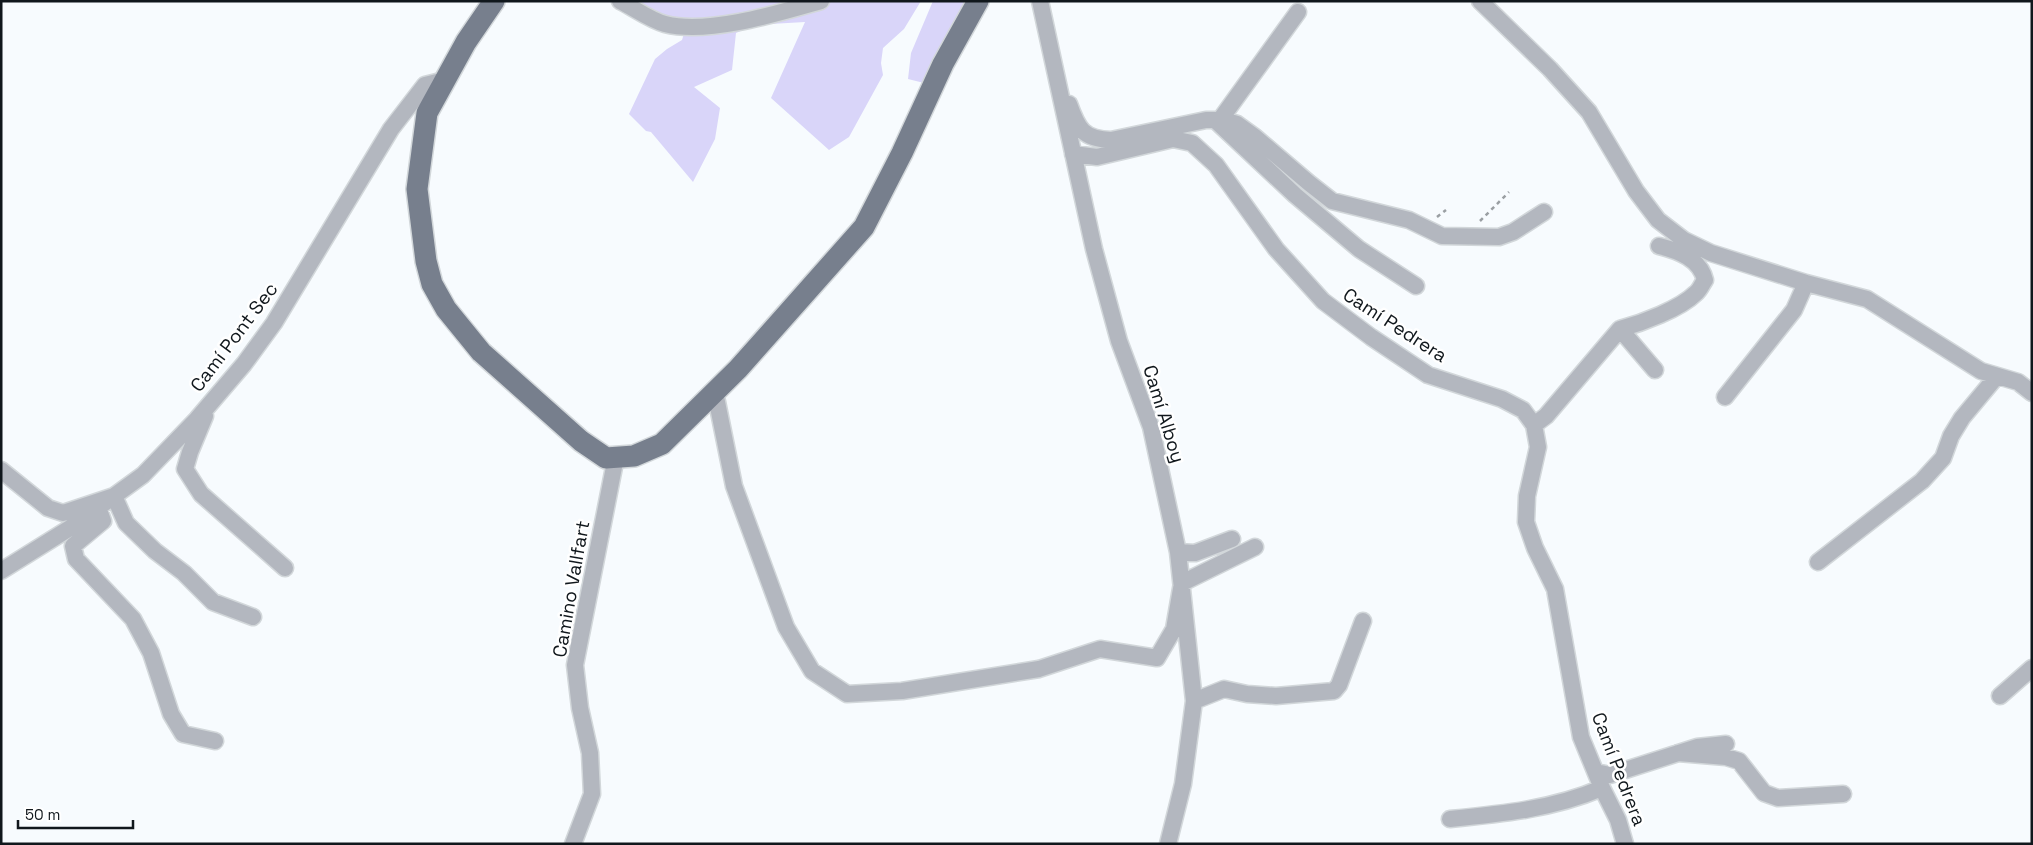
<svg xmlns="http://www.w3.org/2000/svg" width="2033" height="845" viewBox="0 0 2033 845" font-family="'Space Grotesk',sans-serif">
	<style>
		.green { fill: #d9d5f9 }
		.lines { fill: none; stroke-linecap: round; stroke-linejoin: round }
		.minor-casing { stroke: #d2d7da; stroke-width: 19 }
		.major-casing { stroke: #d2d7da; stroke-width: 24 }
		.path { stroke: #9a9fa3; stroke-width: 2.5; stroke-dasharray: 4 4; stroke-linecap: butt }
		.minor { stroke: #b3b7bf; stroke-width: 16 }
		.major { stroke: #777f8d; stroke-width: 21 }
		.labels { text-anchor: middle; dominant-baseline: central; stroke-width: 5; stroke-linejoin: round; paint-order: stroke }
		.street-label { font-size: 19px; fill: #10171c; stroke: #fff }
	</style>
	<rect width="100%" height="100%" fill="#f7fbfe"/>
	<path class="green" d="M 634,1 L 921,1 L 904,29 L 883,48 L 881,63 L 883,75 L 849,137 L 829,150 L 771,98 L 805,22 L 755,25 L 736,33 L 732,70 L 694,87 L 720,108 L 715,139 L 693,182 L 651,132 L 646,131 L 629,114 L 655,59 L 667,49 L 682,40 L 688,21 L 661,14 Z
		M 933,1 L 965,1 L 924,83 L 908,79 L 911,53 Z"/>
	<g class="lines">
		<defs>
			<path id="minor" d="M 620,1 C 634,8 650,20 665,24 C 708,35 779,13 821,1
				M 1040,1 L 1094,249 L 1119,341 L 1151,427 L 1178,552 L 1194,701 L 1183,784 L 1168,844
				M 1480,1 L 1550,69 L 1589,112 L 1636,191 L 1658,220 L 1684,240 L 1711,253 L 1806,283 L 1867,299 L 1981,371 L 2018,382 L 2032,393
				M 1069,104 C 1078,129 1083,139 1111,140 L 1206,120 L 1223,120 L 1237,124 L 1255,137 L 1309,183 L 1332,201 L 1409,220 L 1442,236 L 1499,237 L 1513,232 L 1544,212
				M 1215,120 L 1295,195 L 1359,249 L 1416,286
				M 1220,120 L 1298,12
				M 1073,154 L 1097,157 L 1173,139 L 1192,143 L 1216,165 L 1276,249 L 1323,301 L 1371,337 L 1428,375 L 1502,399 L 1523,410 L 1534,425 L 1538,447 L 1527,496 L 1526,522 L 1535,548 L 1555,589 L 1581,737 L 1602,788 L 1618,820 L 1625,844
				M 1620,329 C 1642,323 1680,309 1696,293 C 1700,290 1702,284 1705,280 C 1700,259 1679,251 1659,246
				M 715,392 L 734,486 L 786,627 L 812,671 L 847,694 L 902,691 L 1039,669 L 1100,649 L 1157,658 L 1174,629 L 1182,583 L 1255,547
				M 1725,397 L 1794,310 L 1806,283
				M 205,416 L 190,452 L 185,469 L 201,494 L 285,568
				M 1534,425 L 1546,416 L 1620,329 L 1655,370
				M 1,470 L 48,508 L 63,513 L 114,496 L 126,523 L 155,551 L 184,573 L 213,602 L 253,617
				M 98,507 L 103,521 L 73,546 L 76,559 L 133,619 L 151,653 L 171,714 L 183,734 L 215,741
				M 1178,552 L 1195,553 L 1232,539
				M 1818,562 L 1922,481 L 1943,458 L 1951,436 L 1962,418 L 1997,376
				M 1,571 L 70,528 L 143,475 L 197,419 L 244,364 L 274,323 L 391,129 L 425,85 L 445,80
				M 2000,696 L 2032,668
				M 1194,701 L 1224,689 L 1247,694 L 1276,696 L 1334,691 L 1339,685 L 1363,621
				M 1678,753 L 1726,757 L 1739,761 L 1764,793 L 1778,798 L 1843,794
				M 1596,772 L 1610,775 L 1697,747 L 1726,744
				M 1450,819 C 1502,814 1553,809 1602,788
				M 573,844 L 592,794 L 590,753 L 580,708 L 575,665 L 616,457"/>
			<path id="major" d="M 494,1 L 466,42 L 427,113 L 417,189 L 426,261 L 432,284 L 446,309 L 481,352 L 581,441 L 606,458 L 634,456 L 662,444 L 738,369 L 864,227 L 902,153 L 943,64 L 978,1"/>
		</defs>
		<use href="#minor" class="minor-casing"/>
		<use href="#major" class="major-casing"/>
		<path class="path" d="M 1437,217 L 1446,210
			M 1480,221 L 1509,192"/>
		<use href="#minor" class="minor"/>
		<use href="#major" class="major"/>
	</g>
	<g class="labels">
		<g class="street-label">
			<text transform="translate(1395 325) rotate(33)">Camí Pedrera</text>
			<text transform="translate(234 337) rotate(-53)">Camí Pont Sec</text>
			<text transform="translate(1164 414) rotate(73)">Camí Alboy</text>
			<text transform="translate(571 589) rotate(-80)">Camino Vallfart</text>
			<text transform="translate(1619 769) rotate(69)">Camí Pedrera</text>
		</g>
	</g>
	<rect width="2033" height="845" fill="none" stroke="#10171c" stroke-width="5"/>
	<path d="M18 820v8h115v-8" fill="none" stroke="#10171c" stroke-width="2.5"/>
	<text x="25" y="820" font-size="15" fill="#10171c" stroke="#ffffff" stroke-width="4" paint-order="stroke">50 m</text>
</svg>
